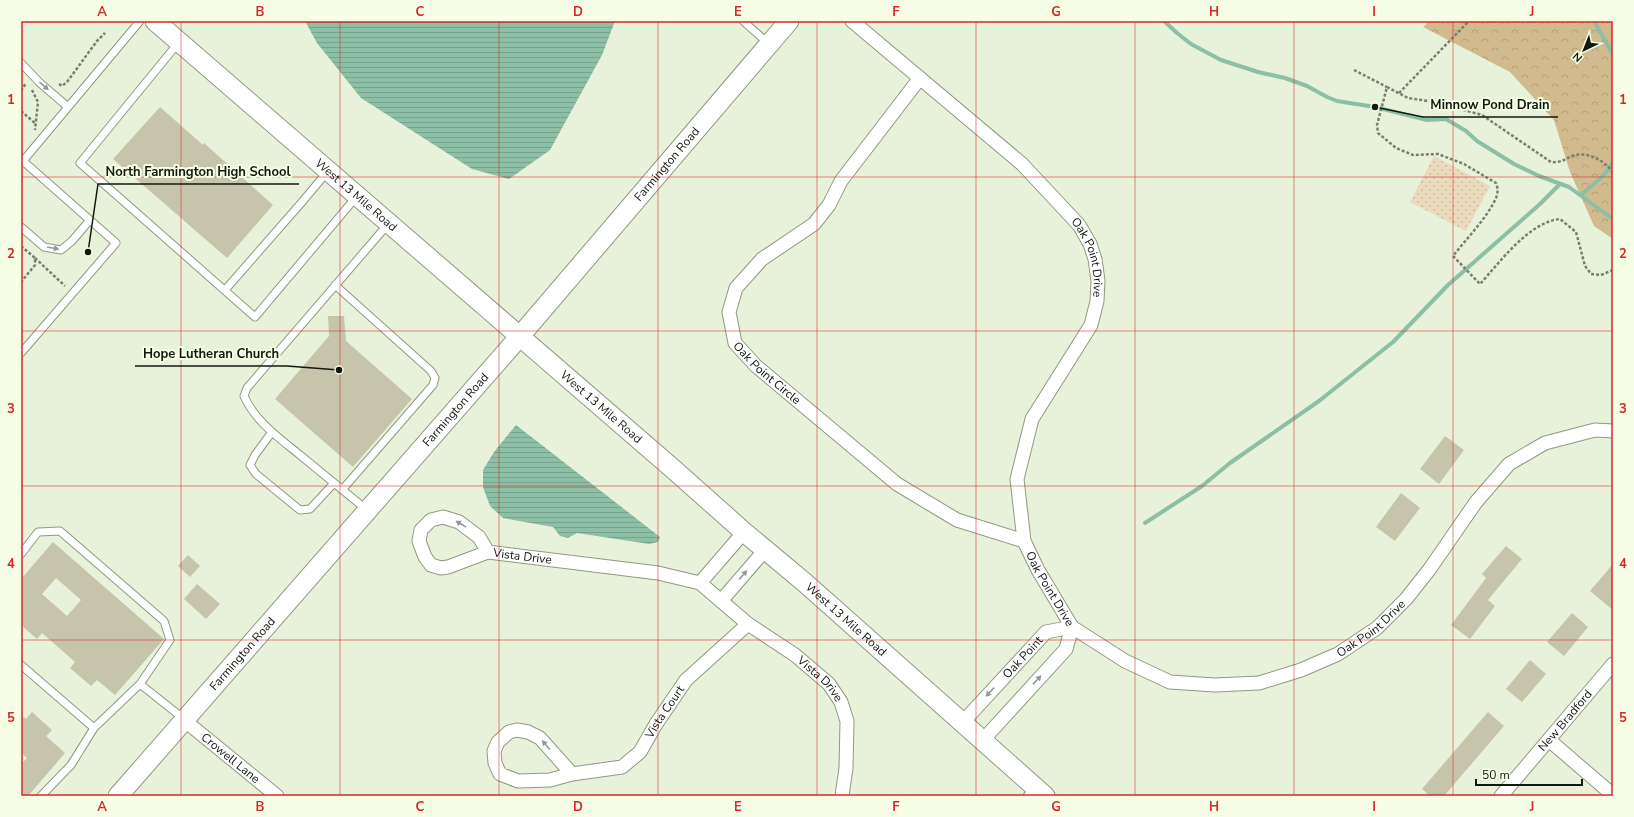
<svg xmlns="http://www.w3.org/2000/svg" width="1634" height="817" viewBox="0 0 1634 817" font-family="'Nunito Sans',sans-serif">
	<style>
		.grass { fill: url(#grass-dots) }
		.forest { fill: url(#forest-crowns) }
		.water { fill: url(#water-rules) }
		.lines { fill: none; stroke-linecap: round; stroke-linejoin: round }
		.stream { stroke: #8cbfa6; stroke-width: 4 }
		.building { fill: #c6c5ac; fill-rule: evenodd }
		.lane-casing { stroke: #909982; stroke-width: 9 }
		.street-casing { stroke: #909982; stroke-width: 15 }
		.secondary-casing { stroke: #909982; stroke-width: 21 }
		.path { stroke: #797f6f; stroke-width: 2.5; stroke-dasharray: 3 2; stroke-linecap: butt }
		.lane { stroke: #fff; stroke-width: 7 }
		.street { stroke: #fff; stroke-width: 13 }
		.secondary { stroke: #fff; stroke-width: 19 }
		.oneway { fill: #959793 }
		.grid { fill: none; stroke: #d62828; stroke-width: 1; stroke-opacity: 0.55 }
		.labels { text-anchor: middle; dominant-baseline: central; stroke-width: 4; stroke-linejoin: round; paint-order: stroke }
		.street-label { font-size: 12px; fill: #14170f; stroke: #f6ffe6 }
		.leader { fill: none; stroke: #14170f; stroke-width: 1.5 }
		.callout-dot { fill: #14170f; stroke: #f6ffe6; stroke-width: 1.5 }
		.callout-label { font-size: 13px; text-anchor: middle; font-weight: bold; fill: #14170f; stroke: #f6ffe6; stroke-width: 4; stroke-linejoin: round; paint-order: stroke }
		.neatline { fill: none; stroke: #d62828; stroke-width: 1.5 }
		.grid-label { font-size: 13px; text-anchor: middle; font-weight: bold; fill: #d62828 }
	</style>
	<defs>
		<pattern id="grass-dots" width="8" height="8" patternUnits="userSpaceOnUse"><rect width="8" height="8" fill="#eadbbd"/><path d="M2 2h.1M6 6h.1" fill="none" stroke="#c8bba1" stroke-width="1.8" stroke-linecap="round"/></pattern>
		<pattern id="forest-crowns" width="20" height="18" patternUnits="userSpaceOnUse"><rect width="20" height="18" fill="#d1ba8e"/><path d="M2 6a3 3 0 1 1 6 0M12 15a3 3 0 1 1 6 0" fill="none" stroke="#b39f79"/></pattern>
		<pattern id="water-rules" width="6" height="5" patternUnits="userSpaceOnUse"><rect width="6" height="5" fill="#8cbfa6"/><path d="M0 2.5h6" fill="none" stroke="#78a38e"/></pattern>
	</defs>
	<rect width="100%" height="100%" fill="#e8f1d9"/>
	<path class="grass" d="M 1434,156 L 1490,186 L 1466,231 L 1410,202 Z"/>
	<path class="forest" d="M 1430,21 L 1613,21 L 1613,239 L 1594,226 L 1570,172 L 1554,120 L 1510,72 L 1423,27 Z"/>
	<path class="water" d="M 305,21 L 615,21 L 602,55 L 550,150 L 509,179 L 472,169 L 361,98 L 317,43 Z
		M 516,425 L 660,537 L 658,542 L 649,544 L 577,533 L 568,538 L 560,536 L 553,527 L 503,518 L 490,506 L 483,487 L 483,470 L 494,452 Z"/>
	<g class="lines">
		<path class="stream" d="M 1164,21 L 1177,33 L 1191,44 L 1221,60 L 1258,72 L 1285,78 L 1307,86 L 1327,97 L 1337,101 L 1375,107 L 1427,120 L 1446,119 L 1466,131 L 1477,141 L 1514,164 L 1539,176 L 1569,187 L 1613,219
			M 1594,21 L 1613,55
			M 1581,195 L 1603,176 L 1613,163
			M 1145,523 L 1202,486 L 1230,463 L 1319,401 L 1393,342 L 1448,285 L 1540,204 L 1560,184"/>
	</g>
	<path class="building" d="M 160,107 L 203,145 L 204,143 L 273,205 L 227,258 L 113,159 Z
		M 328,316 L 344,316 L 346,341 L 412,399 L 353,467 L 275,399 L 329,336 Z
		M 1445,436 L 1464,450 L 1439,484 L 1420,469 Z
		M 1401,493 L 1420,508 L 1395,541 L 1376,527 Z
		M 53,542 L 164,639 L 115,695 L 97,680 L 91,686 L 70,668 L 75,662 L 42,633 L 37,639 L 21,625 L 21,579 ZM 56,578 L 81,600 L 67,616 L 42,594 Z
		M 1506,546 L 1522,559 L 1488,600 L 1495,606 L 1470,639 L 1451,625 L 1486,578 L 1482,574 Z
		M 188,555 L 200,566 L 190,577 L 178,566 Z
		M 1613,564 L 1613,610 L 1590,591 Z
		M 197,584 L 220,604 L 206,619 L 184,599 Z
		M 1572,613 L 1588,627 L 1564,656 L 1547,642 Z
		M 1530,660 L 1546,674 L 1522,702 L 1506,689 Z
		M 32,712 L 52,730 L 46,736 L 65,753 L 28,796 L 21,796 L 21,764 L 27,758 L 21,753 L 21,715 L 26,719 Z
		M 1488,712 L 1504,726 L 1444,796 L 1430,796 L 1422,789 Z"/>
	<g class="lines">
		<defs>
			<path id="lane" d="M 743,21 L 769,44
				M 179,42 L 80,163 L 255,317 L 357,196
				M 21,63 L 40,83 L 68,107
				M 21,227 L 44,247 L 61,250 L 72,241 L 89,221
				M 335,285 L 431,371 L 435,378 L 433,385 L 342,490
				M 225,290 L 302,202 L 328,171
				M 21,353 L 116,243 L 23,161 L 140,21
				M 272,432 L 255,455 L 250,465 L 256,474 L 295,506 L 300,510 L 310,509 L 334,483
				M 367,510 C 345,492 323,474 300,455 C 279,438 255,421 244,396 L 247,388 L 389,223
				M 21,554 L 38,532 L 60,531 L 164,621 L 170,640 L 140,684
				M 21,665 L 94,728
				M 41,796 L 71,765 L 94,728 L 140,684 L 184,719
				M 1027,796 L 1035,787"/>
			<g id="street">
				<path id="s1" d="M 852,21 L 1022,164 L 1079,225 L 1090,244 L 1095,259 L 1098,281 L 1097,301 L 1091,325 L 1032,419 L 1017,479 L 1024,541 L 1038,570 L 1072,627 L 1125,661 L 1170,682 L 1215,685 L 1259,683 L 1301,670 L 1338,654 L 1377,628 L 1406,599 L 1429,570 L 1476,502 L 1509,464 L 1545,443 L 1595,430 L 1613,431"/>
				<path id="s2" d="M 920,78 L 841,181 L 829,205 L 814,224 L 762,259 L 736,288 L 729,312 L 735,343 L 756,366 L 897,484 L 957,520 L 1024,541"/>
				<path id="s3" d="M 488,552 L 479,537 L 459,522 L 443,517 L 431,520 L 421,530 L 419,541 L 425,557 L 431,565 L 441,568 L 448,567 L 488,552 L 658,573 L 700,583 L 748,624 L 795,655 L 829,684 L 841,702 L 847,721 L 846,768 L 842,796"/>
				<path d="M 700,583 L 744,532"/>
				<path d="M 721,601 L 765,550"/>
				<path id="s4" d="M 184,720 L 277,796"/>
				<path id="s5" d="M 963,722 L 1046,632 L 1072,627 L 1066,649 L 983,740"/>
				<path d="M 1549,740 L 1613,795"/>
				<path id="s6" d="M 572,774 L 540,738 L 528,732 L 517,730 L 509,732 L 498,742 L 494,751 L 495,763 L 500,774 L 518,781 L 550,780 L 572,774 L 622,767 L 640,752 L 656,724 L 686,680 L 748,624"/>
				<path id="s7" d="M 1501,796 L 1613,664"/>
			</g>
			<g id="secondary">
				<path id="s8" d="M 155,21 L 672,468 L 744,532 L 804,582 L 1045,796"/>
				<path id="s9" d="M 118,796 L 520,336 L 789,21"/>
			</g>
		</defs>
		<use href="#lane" class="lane-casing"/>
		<use href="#street" class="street-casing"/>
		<use href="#secondary" class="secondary-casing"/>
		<path class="path" d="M 1354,70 L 1387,87
			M 59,84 L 62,86 L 67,82 L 97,41 L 105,33
			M 32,90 L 38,102 L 35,130
			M 21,91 L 26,83
			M 1399,93 L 1469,21
			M 21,111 L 36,124
			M 1613,173 C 1606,161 1588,152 1575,155 C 1565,158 1563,163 1551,162 L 1482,115 L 1435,102 L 1408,98 L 1387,87 L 1377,125 L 1378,133 L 1396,148 L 1413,155 L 1438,154 L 1464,164 L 1496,183 C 1498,188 1498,193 1496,198 C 1487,218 1467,238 1453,256 L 1480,284 C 1500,262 1529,222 1560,219 L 1576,232 L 1585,266 L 1591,274 L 1601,275 L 1613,270
			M 21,246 L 35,258 L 35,265 L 21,282
			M 35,258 L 65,286"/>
		<use href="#lane" class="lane"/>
		<use href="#street" class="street"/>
		<use href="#secondary" class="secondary"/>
	</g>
	<defs><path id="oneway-solid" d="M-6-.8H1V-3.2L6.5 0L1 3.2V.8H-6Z"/></defs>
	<g class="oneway">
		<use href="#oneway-solid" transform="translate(44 86) rotate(41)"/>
		<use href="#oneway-solid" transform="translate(53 248) rotate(10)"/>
		<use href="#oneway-solid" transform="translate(461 524) rotate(-149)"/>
		<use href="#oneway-solid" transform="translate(743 575) rotate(-49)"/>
		<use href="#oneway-solid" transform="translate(1037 680) rotate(-47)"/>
		<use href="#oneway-solid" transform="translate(990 692) rotate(133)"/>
		<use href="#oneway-solid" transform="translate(546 745) rotate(-131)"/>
	</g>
	<path class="grid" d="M 181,21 L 181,796M 340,21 L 340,796M 499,21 L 499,796M 658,21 L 658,796M 817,21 L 817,796M 976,21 L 976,796M 1135,21 L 1135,796M 1294,21 L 1294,796M 1453,21 L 1453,796M 21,177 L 1613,177M 21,331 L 1613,331M 21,486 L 1613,486M 21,640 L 1613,640"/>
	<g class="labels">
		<g class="street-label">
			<text stroke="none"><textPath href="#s9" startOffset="837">Farmington Road</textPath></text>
			<text stroke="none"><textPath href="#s8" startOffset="266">West 13 Mile Road</textPath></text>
			<text stroke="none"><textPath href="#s1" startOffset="340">Oak Point Drive</textPath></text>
			<text stroke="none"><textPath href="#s2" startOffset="383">Oak Point Circle</textPath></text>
			<text stroke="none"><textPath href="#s8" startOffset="590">West 13 Mile Road</textPath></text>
			<text stroke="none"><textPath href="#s9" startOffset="513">Farmington Road</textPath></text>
			<text stroke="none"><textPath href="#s3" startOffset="219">Vista Drive</textPath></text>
			<text stroke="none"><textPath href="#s1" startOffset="700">Oak Point Drive</textPath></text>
			<text stroke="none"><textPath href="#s8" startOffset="914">West 13 Mile Road</textPath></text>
			<text stroke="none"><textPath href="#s1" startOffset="1072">Oak Point Drive</textPath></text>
			<text stroke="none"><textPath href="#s9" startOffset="189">Farmington Road</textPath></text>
			<text stroke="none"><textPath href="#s5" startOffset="88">Oak Point</textPath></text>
			<text stroke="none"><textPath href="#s3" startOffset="553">Vista Drive</textPath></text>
			<text stroke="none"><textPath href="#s6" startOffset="325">Vista Court</textPath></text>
			<text stroke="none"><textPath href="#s7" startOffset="99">New Bradford</textPath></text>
			<text stroke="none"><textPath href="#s4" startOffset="60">Crowell Lane</textPath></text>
		</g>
	</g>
	<path class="leader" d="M1375 107L1423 117H1558M88 252L98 184H299M339 370L287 366H135"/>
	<g class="callout-dot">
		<circle cx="1375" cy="107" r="4"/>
		<circle cx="88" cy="252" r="4"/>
		<circle cx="339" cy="370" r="4"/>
	</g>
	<g class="callout-label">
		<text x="1490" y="109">Minnow Pond Drain</text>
		<text x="198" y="176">North Farmington High School</text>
		<text x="211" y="358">Hope Lutheran Church</text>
	</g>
	<rect width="1634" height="817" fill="none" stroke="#f6ffe6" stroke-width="44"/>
	<g transform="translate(1584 50) rotate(223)" stroke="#f6ffe6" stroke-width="3" paint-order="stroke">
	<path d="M0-3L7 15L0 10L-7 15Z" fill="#14170f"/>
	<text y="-6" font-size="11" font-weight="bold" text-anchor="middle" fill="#14170f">N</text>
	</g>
	<path d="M1476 779v6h106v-6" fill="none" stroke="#14170f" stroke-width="2"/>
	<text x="1482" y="779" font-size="12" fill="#14170f" stroke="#f6ffe6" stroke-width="3" paint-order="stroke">50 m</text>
	<rect x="22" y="22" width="1590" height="773" class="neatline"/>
	<g class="grid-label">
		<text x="102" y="16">A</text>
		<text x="260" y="16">B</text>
		<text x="420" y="16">C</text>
		<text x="578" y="16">D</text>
		<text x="738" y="16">E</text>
		<text x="896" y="16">F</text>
		<text x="1056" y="16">G</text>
		<text x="1214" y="16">H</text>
		<text x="1374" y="16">I</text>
		<text x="1532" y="16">J</text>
		<text x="11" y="104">1</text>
		<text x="1623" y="104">1</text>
		<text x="11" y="258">2</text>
		<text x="1623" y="258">2</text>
		<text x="11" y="413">3</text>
		<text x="1623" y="413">3</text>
		<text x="11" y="568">4</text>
		<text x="1623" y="568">4</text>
		<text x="11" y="722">5</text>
		<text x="1623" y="722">5</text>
		<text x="102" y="811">A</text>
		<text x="260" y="811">B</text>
		<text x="420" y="811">C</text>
		<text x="578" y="811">D</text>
		<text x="738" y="811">E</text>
		<text x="896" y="811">F</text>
		<text x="1056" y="811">G</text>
		<text x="1214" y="811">H</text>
		<text x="1374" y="811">I</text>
		<text x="1532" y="811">J</text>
	</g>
</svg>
